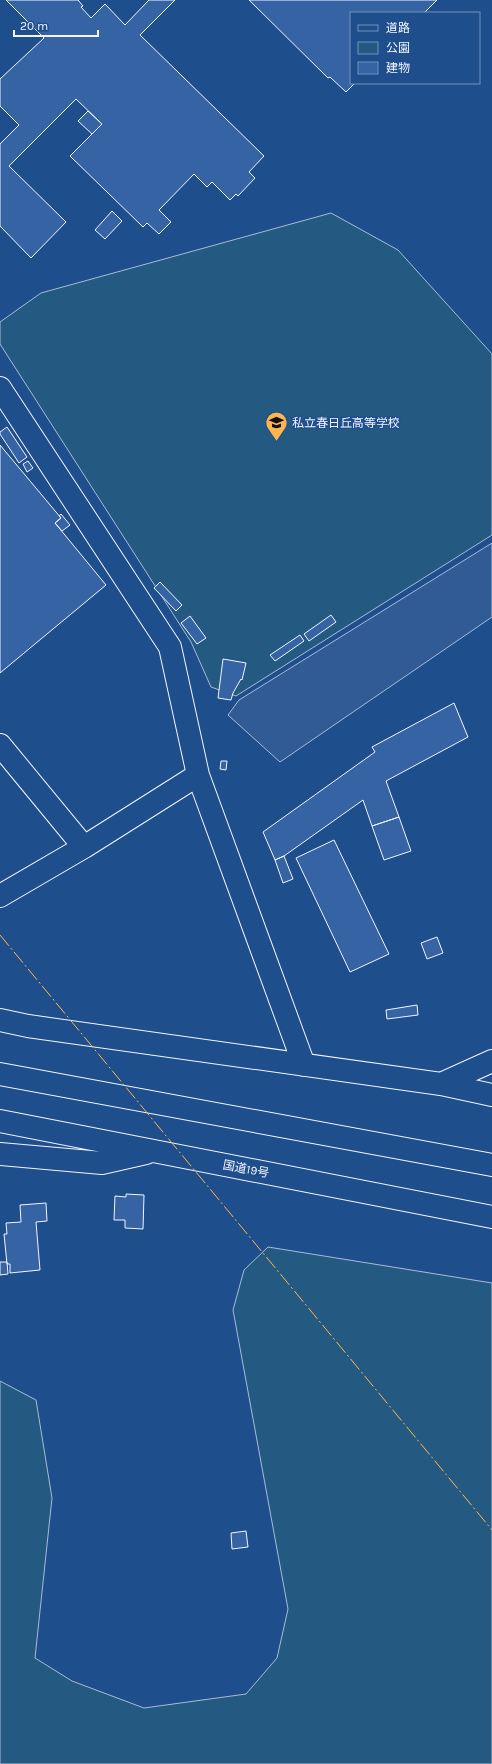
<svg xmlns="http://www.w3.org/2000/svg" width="492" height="1764" viewBox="0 0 492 1764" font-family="Karla,'Noto Sans JP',sans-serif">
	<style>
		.green { fill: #245a82; stroke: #a8bbd7 }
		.parking { fill: #305b95; stroke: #a8bbd7 }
		.building { fill: #3563a3; stroke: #f2f6ff }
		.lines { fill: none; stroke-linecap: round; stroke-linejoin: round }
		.minor-casing { stroke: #f2f6ff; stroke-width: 24 }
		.highway-casing { stroke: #f2f6ff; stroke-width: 24 }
		.minor { stroke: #1f4e8c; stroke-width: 22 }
		.highway { stroke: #1f4e8c; stroke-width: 22 }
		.power { stroke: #ffb74d; stroke-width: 1; stroke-dasharray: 14 3 2 3; stroke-linecap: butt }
		.labels { text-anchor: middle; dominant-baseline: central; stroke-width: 3; stroke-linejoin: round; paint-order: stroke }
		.poi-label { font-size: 12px; fill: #f2f6ff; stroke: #1f4e8c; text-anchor: start }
		.street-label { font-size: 12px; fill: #f2f6ff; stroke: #1f4e8c }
	</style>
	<rect width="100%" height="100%" fill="#1f4e8c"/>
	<path class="green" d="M 331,213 L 398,250 L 492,354 L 492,535 L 236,696 L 211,687 L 191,642 L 0,344 L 0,322 L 41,293 Z
		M 268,1247 L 492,1283 L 492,1764 L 0,1764 L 0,1381 L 36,1400 L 52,1498 L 35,1658 L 72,1681 L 144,1708 L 246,1694 L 277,1658 L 288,1609 L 233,1310 L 244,1270 Z"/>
	<path class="parking" d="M 492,543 L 492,617 L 280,762 L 228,715 L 239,700 Z"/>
	<path class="building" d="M 6,0 L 78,0 L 83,6 L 81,7 L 91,18 L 105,4 L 125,25 L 149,0 L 175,0 L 140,35 L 264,156 L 249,172 L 255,178 L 238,196 L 236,194 L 230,200 L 212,182 L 207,187 L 194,174 L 159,210 L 171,222 L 159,234 L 147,223 L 143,227 L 70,156 L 102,124 L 76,99 L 9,166 L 66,222 L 31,258 L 0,226 L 0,144 L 19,125 L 0,106 L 0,79 L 44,38 Z
		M 249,0 L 437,0 L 424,13 L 351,13 L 351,83 L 355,83 L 346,92 L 330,77 L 328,78 Z
		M 88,111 L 102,124 L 92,134 L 78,121 Z
		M 112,211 L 122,221 L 105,239 L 95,230 Z
		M 7,427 L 27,457 L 19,463 L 0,434 L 0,432 Z
		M 0,445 L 61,518 L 55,523 L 106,585 L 0,673 Z
		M 28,461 L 33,468 L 27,472 L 23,464 Z
		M 61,514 L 70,525 L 62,531 L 55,523 L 61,518 L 59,516 Z
		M 160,582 L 182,605 L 176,611 L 154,588 Z
		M 331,615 L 336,622 L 309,641 L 304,634 Z
		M 190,616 L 206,638 L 197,644 L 181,623 Z
		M 300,635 L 304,641 L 275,661 L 270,655 Z
		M 223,659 L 246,663 L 242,680 L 241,679 L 233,693 L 231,700 L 218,698 Z
		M 454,703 L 468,737 L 386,781 L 399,817 L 372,826 L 363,800 L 284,856 L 275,860 L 263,832 L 375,752 L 372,747 Z
		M 221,761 L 227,761 L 226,770 L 220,769 Z
		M 399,817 L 411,851 L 384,860 L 372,826 Z
		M 334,840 L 389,954 L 350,972 L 296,858 Z
		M 284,856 L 293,879 L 283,883 L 275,860 Z
		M 437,937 L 443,953 L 427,959 L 421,943 Z
		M 417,1005 L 418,1015 L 387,1019 L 386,1010 Z
		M 126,1194 L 144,1195 L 143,1229 L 125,1228 L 125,1220 L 114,1220 L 115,1196 L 126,1197 Z
		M 46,1203 L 47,1221 L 36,1222 L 40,1270 L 10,1273 L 10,1264 L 7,1264 L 4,1234 L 7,1234 L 6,1223 L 21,1222 L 20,1205 Z
		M 0,1262 L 7,1262 L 8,1274 L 0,1275 Z
		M 246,1531 L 248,1547 L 232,1549 L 231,1533 Z"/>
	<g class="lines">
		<defs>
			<path id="minor" d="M 0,388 L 170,647 L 198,775 L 304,1065
				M 0,745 L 84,847
				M 0,896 L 84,847 L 198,775
				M 0,1020 L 28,1026 L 441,1084 L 492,1061
				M 441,1084 L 492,1095"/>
			<path id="highway" d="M 0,1074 L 492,1165
				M 0,1121 L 492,1217
				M 0,1154 L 102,1163 L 146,1153"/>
		</defs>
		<use href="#minor" class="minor-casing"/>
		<use href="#highway" class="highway-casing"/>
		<use href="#minor" class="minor"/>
		<use href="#highway" class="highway"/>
		<path class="power" d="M 0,935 L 492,1530"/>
	</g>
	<defs>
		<symbol id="school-pin" viewBox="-11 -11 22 30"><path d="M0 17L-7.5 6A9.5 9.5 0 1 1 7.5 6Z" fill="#ffb74d" stroke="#1f4e8c"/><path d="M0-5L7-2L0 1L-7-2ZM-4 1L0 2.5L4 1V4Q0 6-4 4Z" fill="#111"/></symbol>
	</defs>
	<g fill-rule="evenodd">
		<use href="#school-pin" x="264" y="410" width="25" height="34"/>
	</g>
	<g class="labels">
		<g class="poi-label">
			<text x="292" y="423">私立春日丘高等学校</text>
		</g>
		<g class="street-label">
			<text transform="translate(246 1169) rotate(11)">国道19号</text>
		</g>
	</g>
	<rect x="350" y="12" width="130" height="72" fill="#1f4e8c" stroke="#7391ba"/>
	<rect x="358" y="25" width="20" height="6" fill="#1f4e8c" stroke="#7391ba"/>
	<text x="386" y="32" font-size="12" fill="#f2f6ff">道路</text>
	<rect x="358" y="42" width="20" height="12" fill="#245a82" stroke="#7391ba"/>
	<text x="386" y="52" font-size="12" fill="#f2f6ff">公園</text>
	<rect x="358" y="62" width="20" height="12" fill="#3563a3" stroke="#7391ba"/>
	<text x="386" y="72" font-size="12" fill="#f2f6ff">建物</text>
	<path d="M14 30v6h84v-6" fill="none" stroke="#f2f6ff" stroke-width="2"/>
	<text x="20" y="30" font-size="12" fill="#f2f6ff" stroke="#1f4e8c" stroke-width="3" paint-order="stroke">20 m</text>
</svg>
